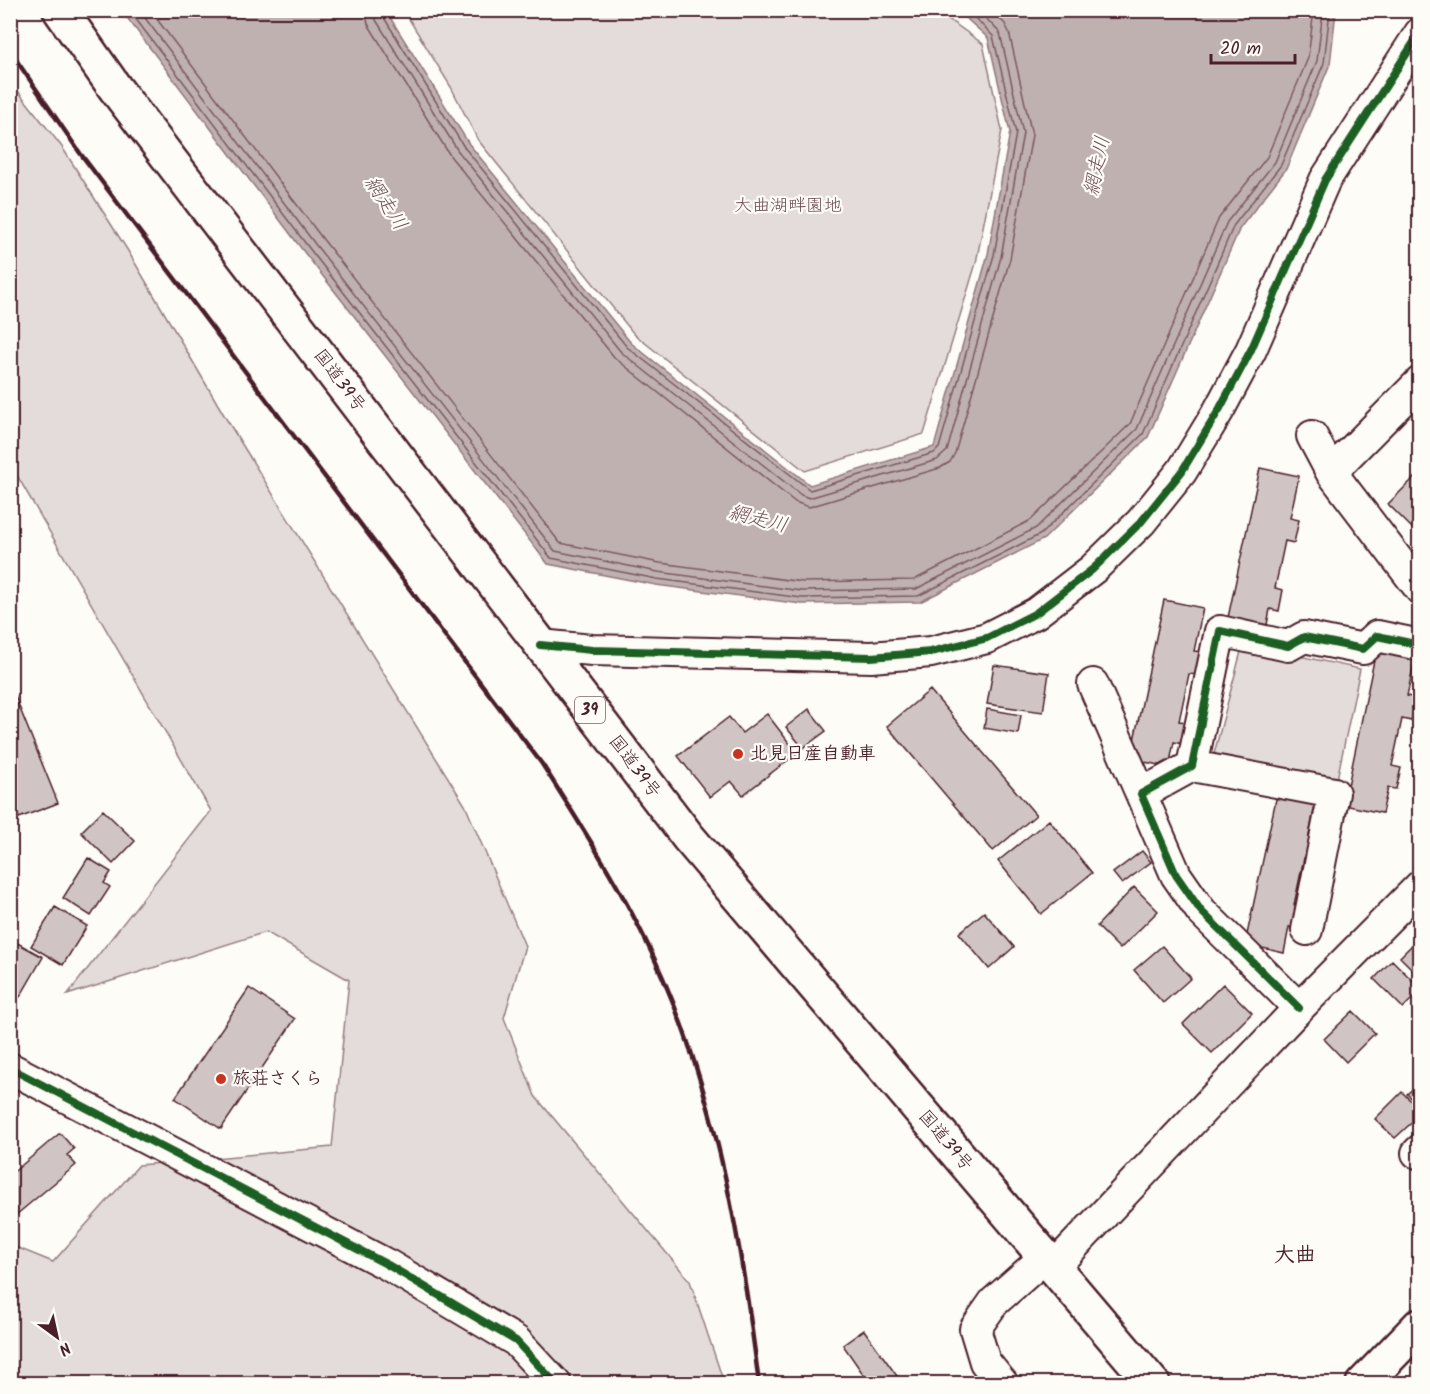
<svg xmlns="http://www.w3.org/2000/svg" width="1430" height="1394" viewBox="0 0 1430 1394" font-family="Kalam,'Klee One',sans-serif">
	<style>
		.green { fill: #e3dcda; stroke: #967e82; stroke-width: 1.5 }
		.water { fill: #c0b1b1; stroke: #91777b; stroke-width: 1.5 }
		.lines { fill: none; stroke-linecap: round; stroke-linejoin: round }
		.shore { stroke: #795961; stroke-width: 1.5 }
		.building { fill: #d0c5c4; stroke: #4a1f2b; stroke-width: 1.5 }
		.minor-casing { stroke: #4a1f2b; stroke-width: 34 }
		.tertiary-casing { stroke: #4a1f2b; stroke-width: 38 }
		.trunk-casing { stroke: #4a1f2b; stroke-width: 38 }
		.minor { stroke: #fdfcf7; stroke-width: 30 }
		.tertiary { stroke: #fdfcf7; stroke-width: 33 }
		.trunk { stroke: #fdfcf7; stroke-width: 33 }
		.rail { stroke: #4a1f2b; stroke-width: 4.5 }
		.cycleway-casing { stroke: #fdfcf7; stroke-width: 11 }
		.cycleway { stroke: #1b5e20; stroke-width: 8 }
		.poi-dot { fill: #c8321e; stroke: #fdfcf7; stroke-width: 2 }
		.labels { text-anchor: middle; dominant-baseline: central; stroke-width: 4.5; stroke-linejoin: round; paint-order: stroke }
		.shield { fill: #fdfcf7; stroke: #806168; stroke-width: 1.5 }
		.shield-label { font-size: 16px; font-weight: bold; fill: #4a1f2b }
		.park-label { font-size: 18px; fill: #704e57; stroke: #fdfcf7 }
		.street-label { font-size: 18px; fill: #4a1f2b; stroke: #fdfcf7 }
		.poi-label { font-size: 18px; font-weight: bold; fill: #4a1f2b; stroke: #fdfcf7; text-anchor: start }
		.water-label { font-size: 20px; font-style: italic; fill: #73525a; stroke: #fdfcf7 }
		.quarter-label { font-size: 21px; font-weight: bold; fill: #4a1f2b; stroke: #fdfcf7 }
	</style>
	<rect width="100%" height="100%" fill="#fdfcf7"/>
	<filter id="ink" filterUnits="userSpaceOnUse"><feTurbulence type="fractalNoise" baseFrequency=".0167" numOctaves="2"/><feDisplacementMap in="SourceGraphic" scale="12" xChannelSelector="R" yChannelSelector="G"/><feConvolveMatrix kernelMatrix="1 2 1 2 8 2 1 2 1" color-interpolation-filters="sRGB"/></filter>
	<g filter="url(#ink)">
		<path class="green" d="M 404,11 L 937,11 L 983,44 L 1002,130 L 976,263 L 924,434 L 805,471 L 634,334 L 478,140 L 451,87 Z
			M 10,81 L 62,147 L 128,251 L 227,420 L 465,805 L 525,946 L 504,1018 L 535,1096 L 690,1281 L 724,1383 L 11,1383 L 11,1245 L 53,1262 L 139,1165 L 332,1147 L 349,980 L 266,932 L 67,995 L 211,811 L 11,465 Z
			M 1243,644 L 1360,669 L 1337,779 L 1214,754 Z"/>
		<path class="water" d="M 122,11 L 386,11 L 469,144 L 631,343 L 810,485 L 934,447 L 988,254 L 1010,132 L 988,38 L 958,11 L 1336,11 L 1330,64 L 1286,169 L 1240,228 L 1148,437 L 1044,539 L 920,602 L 802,604 L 656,585 L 548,564 L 304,252 Z"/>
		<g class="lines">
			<path class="shore" d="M 129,10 L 309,248 L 551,558 L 657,579 L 802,598 L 918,596 L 1041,534 L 1143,434 L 1234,225 L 1281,165 L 1324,63 L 1330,10
				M 139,10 L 315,244 L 555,551 L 658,572 L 802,591 L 916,589 L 1036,528 L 1137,429 L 1227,222 L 1275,162 L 1317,61 L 1323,10
				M 150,10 L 322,238 L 560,543 L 660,563 L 803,582 L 914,580 L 1031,520 L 1130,424 L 1219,218 L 1267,157 L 1308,58 L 1314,10
				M 365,10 L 368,24 L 451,157 L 615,358 L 795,502 L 809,507 L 940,468 L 950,462 L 955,453 L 1010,259 L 1032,135 L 1009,32 L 1005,24 L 991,10
				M 374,10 L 376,20 L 458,151 L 621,352 L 801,495 L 809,498 L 937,460 L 947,451 L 1001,257 L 1023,133 L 1000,33 L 978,10
				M 382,10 L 383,16 L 464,147 L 627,347 L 810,490 L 934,453 L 939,448 L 994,255 L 1016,133 L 993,36 L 967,10"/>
		</g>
		<path class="building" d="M 1260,468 L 1299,476 L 1290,518 L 1299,520 L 1294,543 L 1285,541 L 1275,588 L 1283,590 L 1279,611 L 1270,609 L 1265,635 L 1226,627 Z
			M 1415,477 L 1420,482 L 1420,536 L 1388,504 Z
			M 1164,600 L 1203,608 L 1194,651 L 1203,652 L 1198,675 L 1189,674 L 1179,721 L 1187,722 L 1182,744 L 1174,742 L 1169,767 L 1130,759 Z
			M 1377,646 L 1416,654 L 1407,696 L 1416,698 L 1411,721 L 1402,719 L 1392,766 L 1401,768 L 1396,789 L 1388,788 L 1382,813 L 1344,805 Z
			M 994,665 L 1049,673 L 1043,712 L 987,704 Z
			M 10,684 L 58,803 L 19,818 L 10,796 Z
			M 930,690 L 1036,815 L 993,851 L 887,726 Z
			M 809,709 L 826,731 L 803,748 L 786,727 Z
			M 987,709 L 1021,715 L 1018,734 L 984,728 Z
			M 767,714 L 797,753 L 743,795 L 731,781 L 710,797 L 678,756 L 729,717 L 742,733 Z
			M 1279,785 L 1317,794 L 1309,836 L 1317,838 L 1313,860 L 1304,858 L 1294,905 L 1302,907 L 1297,929 L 1289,927 L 1284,953 L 1245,944 Z
			M 103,810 L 135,841 L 113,864 L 81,832 Z
			M 1049,820 L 1092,873 L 1041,914 L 998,861 Z
			M 1142,851 L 1151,862 L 1122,884 L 1113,873 Z
			M 88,858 L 111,872 L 104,883 L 110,887 L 91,916 L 63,898 Z
			M 1134,887 L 1158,911 L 1120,949 L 1097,926 Z
			M 55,907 L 87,926 L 63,965 L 31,946 Z
			M 984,912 L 1014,947 L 989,969 L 959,933 Z
			M 1420,937 L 1420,977 L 1400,957 Z
			M 12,940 L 43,957 L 20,997 L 10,991 L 10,943 Z
			M 1162,946 L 1191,978 L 1163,1003 L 1134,970 Z
			M 1392,960 L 1420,988 L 1420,991 L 1403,1008 L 1374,979 Z
			M 1223,984 L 1252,1013 L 1212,1053 L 1183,1024 Z
			M 249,988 L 295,1019 L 221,1129 L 175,1098 Z
			M 1353,1011 L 1375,1033 L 1346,1062 L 1324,1039 Z
			M 1416,1086 L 1420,1089 L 1420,1106 L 1407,1094 Z
			M 1402,1092 L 1420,1110 L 1420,1115 L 1395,1138 L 1375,1119 Z
			M 60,1133 L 74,1149 L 67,1155 L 76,1165 L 10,1220 L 10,1175 Z
			M 864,1330 L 902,1383 L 901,1384 L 870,1384 L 843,1345 Z"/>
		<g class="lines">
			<defs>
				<path id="minor" d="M 1312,436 L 1331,472 L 1420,589
					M 1331,472 L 1420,382
					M 540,645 L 592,650 L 871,657 L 931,652 L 987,638 L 1036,613 L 1093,569 L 1141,522 L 1182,471 L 1219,410 L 1251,350 L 1325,180 L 1420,33
					M 1093,684 L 1141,794
					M 1192,766 L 1334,793 L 1307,930
					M 1299,1008 L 1201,911 L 1176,875 L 1141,794 L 1192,766 L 1220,631 L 1288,646 L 1304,637 L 1363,649 L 1377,636 L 1420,645
					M 10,1068 L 388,1265 L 516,1341 L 556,1384
					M 1417,1153 L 1420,1150
					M 1053,1268 L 1299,1008 L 1420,886
					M 1003,1384 L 985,1362 L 975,1329 L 994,1302 L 1044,1258"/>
				<path id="tertiary" d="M 1363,1384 L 1420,1325"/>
				<path id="trunk" d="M 60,10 L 115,88 L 688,837 L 1153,1384"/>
			</defs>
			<use href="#minor" class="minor-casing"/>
			<use href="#tertiary" class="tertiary-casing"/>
			<use href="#trunk" class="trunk-casing"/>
			<use href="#minor" class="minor"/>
			<use href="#tertiary" class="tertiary"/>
			<use href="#trunk" class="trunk"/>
			<path class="rail" d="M 10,51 L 80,153 L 542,764 C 586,833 631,903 663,978 C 718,1106 742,1246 759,1384"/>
			<defs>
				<path id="cycleway" d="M 540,645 L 592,650 L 871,657 L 931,652 L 987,638 L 1036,613 L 1093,569 L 1141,522 L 1182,471 L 1219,410 L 1251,350 L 1325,180 L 1420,33
					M 1299,1008 L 1201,911 L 1176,875 L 1141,794 L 1192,766 L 1220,631 L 1288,646 L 1304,637 L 1363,649 L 1377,636 L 1420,645
					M 10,1068 L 388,1265 L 516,1341 L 556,1384"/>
			</defs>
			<use href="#cycleway" class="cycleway-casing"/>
			<use href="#cycleway" class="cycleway"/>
		</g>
	</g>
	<g class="poi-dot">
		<circle cx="738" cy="754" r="6"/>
		<circle cx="221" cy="1079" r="6"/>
	</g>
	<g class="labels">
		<rect class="shield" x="575" y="697" width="30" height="26" rx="4.5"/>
		<g class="shield-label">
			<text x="590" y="710">39</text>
		</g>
		<g class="park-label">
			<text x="788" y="206">大曲湖畔園地</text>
		</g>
		<g class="street-label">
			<text transform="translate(339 381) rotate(53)">国道39号</text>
			<text transform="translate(634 767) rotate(53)">国道39号</text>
			<text transform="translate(945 1141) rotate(50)">国道39号</text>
		</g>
		<g class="poi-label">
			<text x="750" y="754">北見日産自動車</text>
			<text x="233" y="1079">旅荘さくら</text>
		</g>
		<g class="water-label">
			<text transform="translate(1098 166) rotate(-78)">網走川</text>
			<text transform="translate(385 204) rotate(57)">網走川</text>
			<text transform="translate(758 520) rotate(14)">網走川</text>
		</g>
		<g class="quarter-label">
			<text x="1295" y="1255">大曲</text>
		</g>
	</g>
	<rect width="1430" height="1394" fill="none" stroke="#fdfcf7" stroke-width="36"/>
	<rect x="18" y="18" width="1394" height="1358" fill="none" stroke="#4a1f2b" stroke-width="2" filter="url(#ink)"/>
	<g transform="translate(57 1337) rotate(147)" stroke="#fdfcf7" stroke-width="4.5" paint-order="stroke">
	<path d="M0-4.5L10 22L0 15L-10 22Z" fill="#4a1f2b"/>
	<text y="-9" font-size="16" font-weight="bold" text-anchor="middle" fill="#4a1f2b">N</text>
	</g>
	<path d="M1211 54v9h84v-9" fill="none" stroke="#4a1f2b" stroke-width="3"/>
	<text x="1220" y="54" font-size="18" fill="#4a1f2b" stroke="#fdfcf7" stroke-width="4.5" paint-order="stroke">20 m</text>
</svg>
